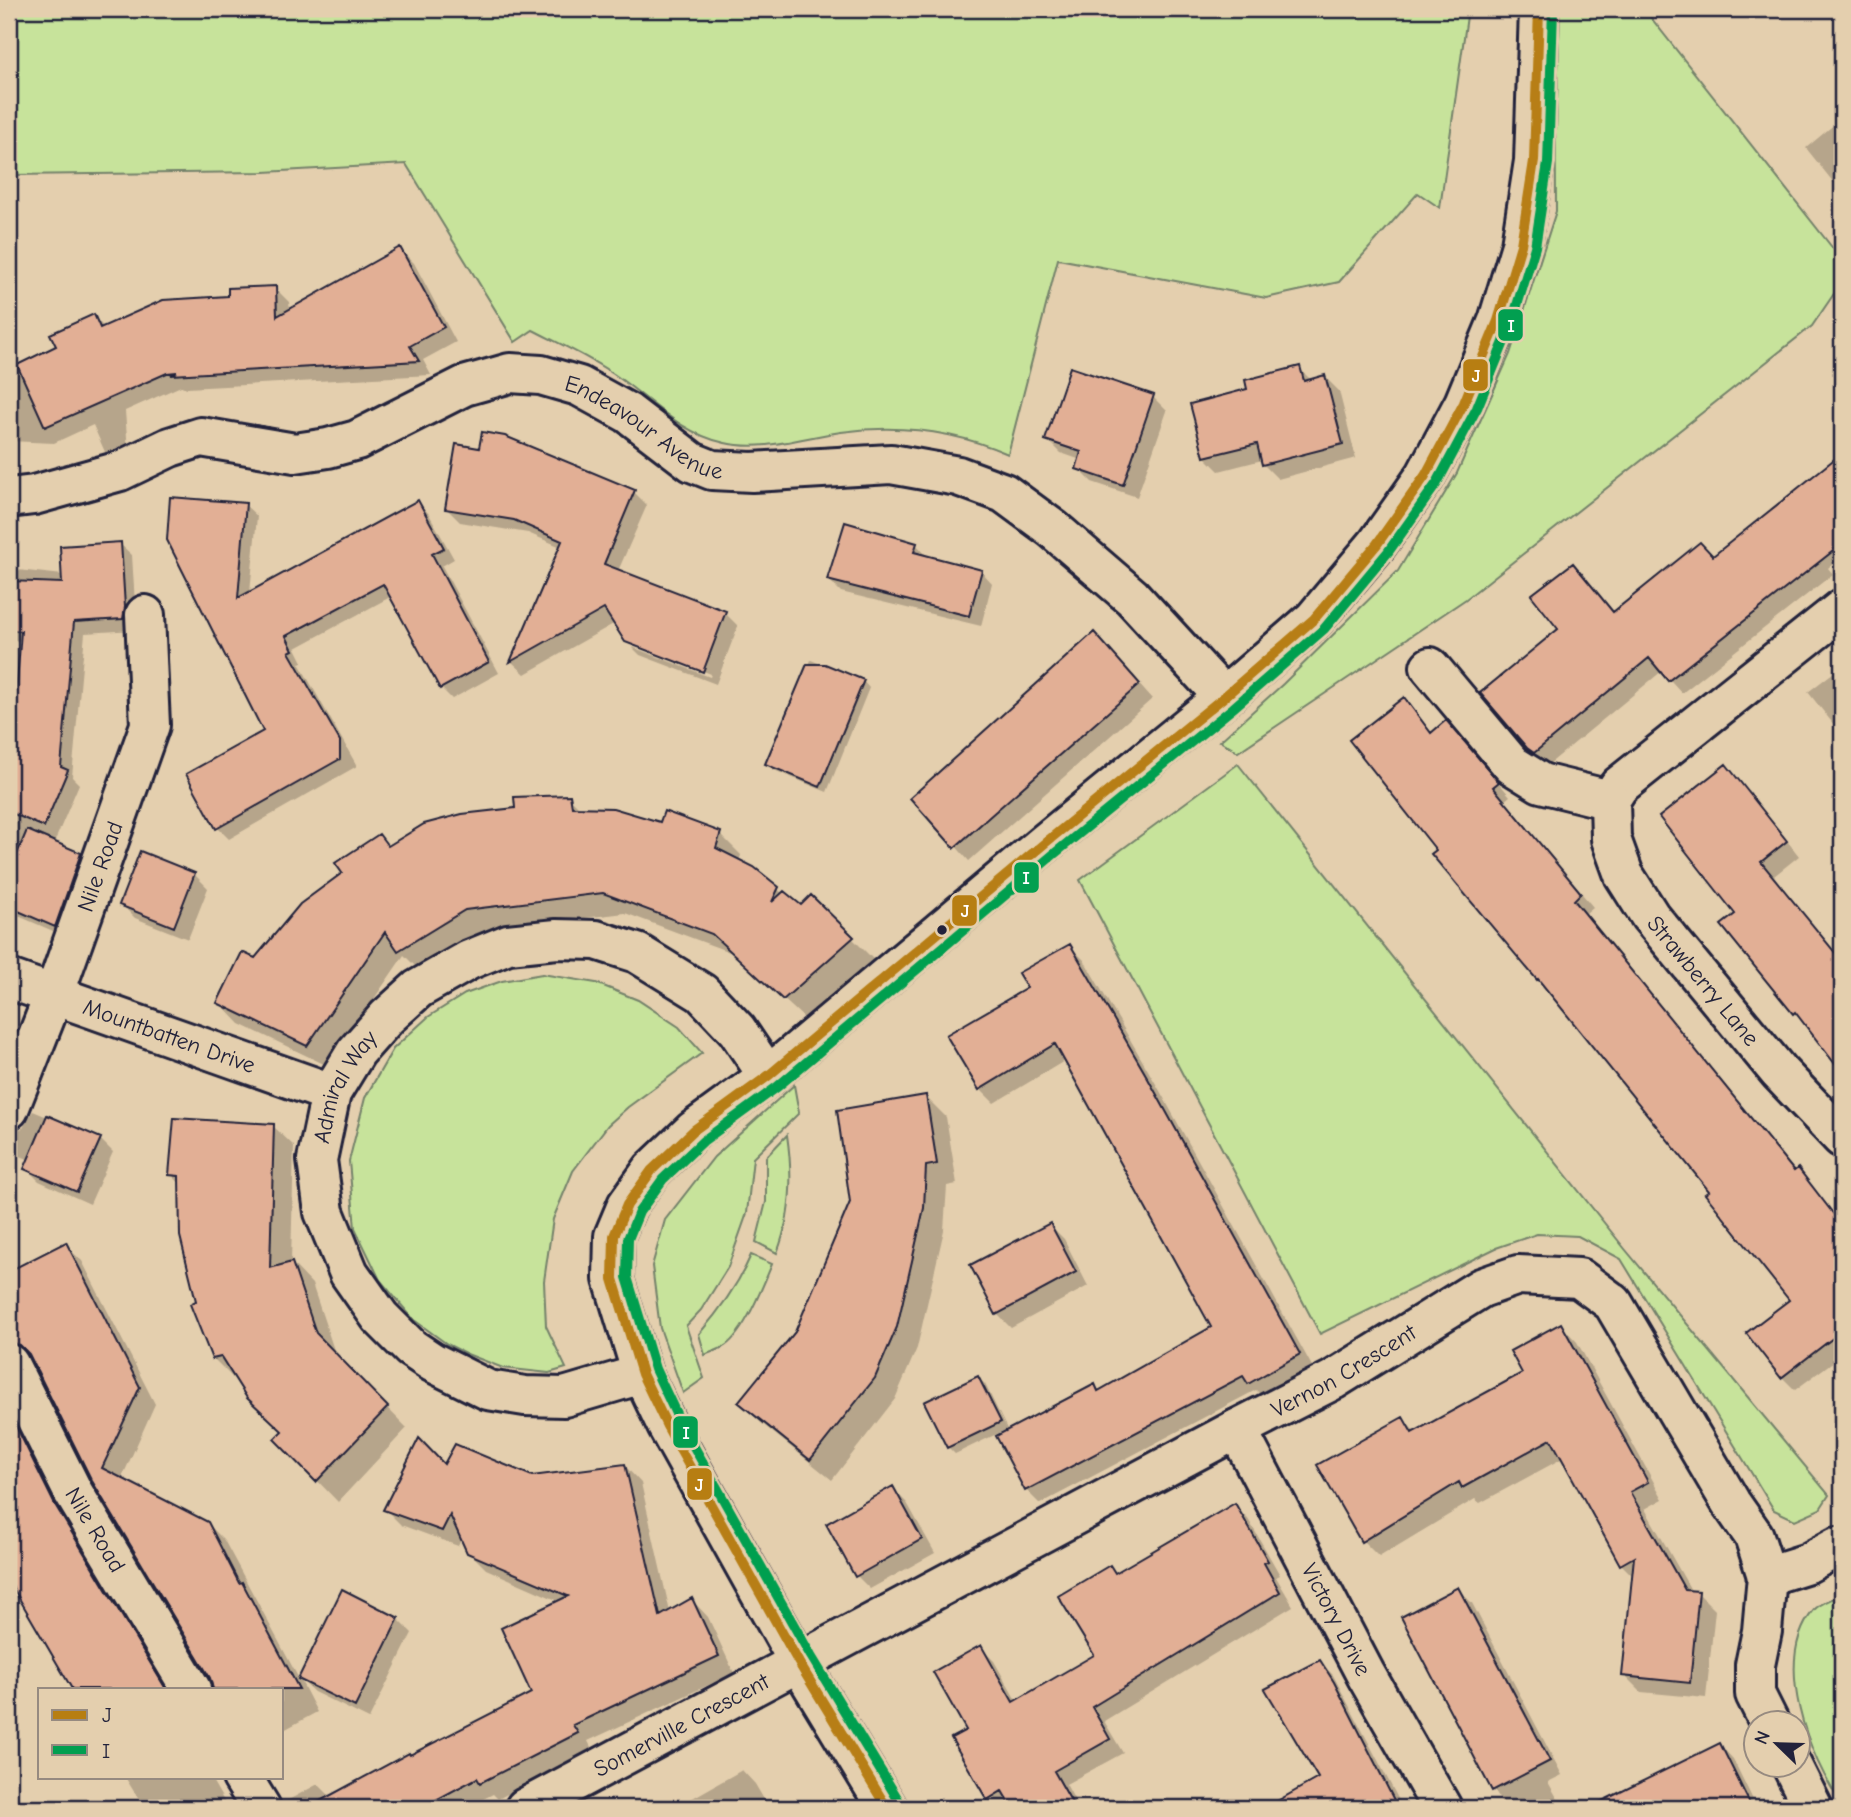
<svg xmlns="http://www.w3.org/2000/svg" width="1851" height="1817" viewBox="0 0 1851 1817" font-family="'Comic Neue',sans-serif">
	<style>
		.green { fill: #c7e39b; stroke: #74826b; stroke-width: 2 }
		.shadow { fill: #0003 }
		.building { fill: #e2af95; stroke: #22223b; stroke-width: 2 }
		.lines { fill: none; stroke-linecap: round; stroke-linejoin: round }
		.minor-casing { stroke: #22223b; stroke-width: 44 }
		.minor { stroke: #e4cfae; stroke-width: 38 }
		.bus-1-casing { stroke: #e4cfae; stroke-width: 16 }
		.bus-2-casing { stroke: #e4cfae; stroke-width: 16 }
		.bus-1 { stroke: #b77e12; stroke-width: 10 }
		.bus-2 { stroke: #029f50; stroke-width: 10 }
		.bus-dot { fill: #22223b; stroke: #e4cfae; stroke-width: 2.5 }
		.labels { text-anchor: middle; dominant-baseline: central; stroke-width: 5; stroke-linejoin: round; paint-order: stroke }
		.street-label { font-size: 23px; fill: #22223b; stroke: #e4cfae }
		.line-badge { stroke: #e4cfae; stroke-width: 2.5 }
		.badge-label { font-size: 19px; text-anchor: middle; font-weight: bold; fill: #fff }
	</style>
	<rect width="100%" height="100%" fill="#e4cfae"/>
	<filter id="ink" filterUnits="userSpaceOnUse"><feTurbulence type="fractalNoise" baseFrequency=".0143" numOctaves="2"/><feDisplacementMap in="SourceGraphic" scale="14" xChannelSelector="R" yChannelSelector="G"/><feConvolveMatrix kernelMatrix="1 2 1 2 8 2 1 2 1" color-interpolation-filters="sRGB"/></filter>
	<g filter="url(#ink)">
		<path class="green" d="M 9,9 L 1468,9 L 1440,208 L 1418,193 L 1339,282 L 1266,298 L 1058,259 L 1008,454 C 955,431 898,424 841,432 C 803,437 764,452 725,443 C 683,434 655,404 622,380 C 595,360 564,346 533,330 L 515,342 L 406,164 L 264,172 L 9,175 Z
			M 1555,9 L 1644,9 L 1842,260 L 1842,282 L 1812,326 L 1466,599 L 1238,752 L 1220,741 L 1283,684 L 1398,571 L 1457,473 L 1510,354 L 1556,211 Z
			M 1238,764 L 1625,1249 L 1829,1495 L 1820,1509 L 1795,1520 L 1774,1510 L 1621,1259 L 1578,1236 L 1537,1234 L 1496,1248 L 1320,1334 L 1080,880 Z
			M 542,974 L 596,983 L 638,1000 L 679,1027 L 702,1053 L 628,1107 L 608,1125 L 573,1171 L 553,1219 L 544,1281 L 546,1326 L 566,1368 L 549,1373 L 503,1368 L 467,1354 L 447,1344 L 414,1320 L 380,1280 L 355,1228 L 349,1161 L 365,1098 L 393,1049 L 428,1017 L 465,994 L 502,981 Z
			M 794,1085 L 799,1113 L 753,1158 L 747,1213 L 728,1267 L 701,1310 L 686,1326 L 704,1378 L 683,1393 L 660,1328 L 652,1266 L 665,1220 L 714,1157 Z
			M 787,1135 C 793,1175 792,1215 777,1253 L 756,1242 L 766,1202 L 766,1157 Z
			M 751,1255 L 772,1264 C 763,1286 745,1332 725,1346 C 719,1350 711,1352 705,1355 L 699,1334 C 721,1309 738,1285 751,1255 Z
			M 1842,1594 L 1842,1804 C 1809,1758 1771,1660 1814,1610 C 1820,1603 1834,1599 1842,1594 Z"/>
		<path class="shadow" d="M 1842,118 L 1842,193 L 1806,148 Z
			M 400,249 L 414,263 L 456,342 L 423,360 L 431,375 L 187,388 L 181,386 L 125,411 L 129,463 L 119,466 L 105,452 L 93,425 L 54,443 L 9,441 L 9,368 L 69,371 L 93,316 L 105,328 L 275,288 L 289,302 L 290,311 Z
			M 1299,368 L 1312,381 L 1325,377 L 1339,391 L 1356,458 L 1278,479 L 1264,465 L 1262,460 L 1219,471 L 1205,457 L 1249,391 Z
			M 1153,397 L 1167,411 L 1137,497 L 1092,482 L 1078,468 L 1081,460 L 1061,453 L 1047,439 Z
			M 1842,455 L 1842,556 L 1828,568 L 1833,574 L 1682,693 L 1662,671 L 1548,765 L 1528,747 L 1560,629 L 1573,565 L 1614,613 L 1714,558 Z
			M 634,492 L 647,505 L 618,571 L 725,613 L 738,626 L 716,684 L 640,655 L 632,647 L 710,677 L 711,674 L 630,642 L 630,645 L 615,623 L 525,674 L 512,662 L 561,547 L 528,533 L 460,522 L 447,509 Z
			M 418,502 L 429,514 L 454,559 L 442,566 L 499,673 L 452,699 L 441,688 L 392,596 L 296,648 L 303,662 L 299,663 L 357,766 L 229,839 L 217,827 L 266,731 L 169,540 L 245,505 L 257,516 L 250,593 Z
			M 120,544 L 132,555 L 136,620 L 135,630 L 85,633 L 72,777 L 79,784 L 54,843 L 80,854 L 92,866 L 67,937 L 9,912 L 9,774 L 11,776 L 22,641 L 9,640 L 9,569 L 63,575 Z
			M 916,544 L 927,556 L 981,571 L 992,583 L 981,626 L 841,592 L 829,580 Z
			M 1107,648 L 1152,699 L 969,861 L 913,798 Z
			M 811,660 L 863,681 L 869,688 L 827,792 L 774,770 L 767,764 Z
			M 1842,666 L 1842,735 L 1808,692 Z
			M 1403,699 L 1433,734 L 1459,736 L 1510,796 L 1504,801 L 1593,907 L 1586,913 L 1796,1173 L 1798,1171 L 1811,1184 L 1842,1224 L 1842,1267 L 1834,1274 L 1842,1284 L 1842,1355 L 1795,1390 L 1782,1377 L 1791,1300 L 1711,1191 L 1552,993 L 1433,854 L 1438,851 Z
			M 1726,766 L 1739,780 L 1799,856 L 1774,876 L 1842,962 L 1842,1070 L 1794,1012 L 1737,914 Z
			M 569,797 L 581,809 L 720,834 L 741,855 L 739,862 L 802,907 L 811,897 L 873,959 L 805,1019 L 735,954 L 625,913 L 486,930 L 420,971 L 404,955 L 328,1066 L 240,1024 L 220,1003 L 255,960 L 345,874 L 379,836 L 390,847 Z
			M 194,874 L 208,888 L 188,939 L 135,918 L 121,904 Z
			M 1070,946 L 1084,960 L 1160,1091 L 1313,1368 L 1263,1397 L 1256,1390 L 1040,1504 L 1026,1490 L 999,1436 L 1094,1387 L 1099,1392 L 1214,1328 L 1066,1060 L 994,1103 L 980,1089 L 1029,988 Z
			M 926,1097 L 946,1117 L 957,1184 L 947,1186 L 944,1230 L 917,1348 L 895,1399 L 832,1480 L 760,1422 L 740,1402 L 797,1333 L 852,1203 Z
			M 33,1111 L 100,1139 L 113,1152 L 90,1204 L 39,1181 L 26,1168 L 30,1160 L 9,1151 L 9,1132 L 23,1128 Z
			M 273,1126 L 294,1146 L 291,1262 L 312,1284 L 336,1356 L 407,1428 L 338,1502 L 277,1439 L 284,1432 L 237,1378 L 234,1379 L 213,1358 L 198,1302 L 181,1185 L 171,1174 Z
			M 1050,1225 L 1064,1239 L 1088,1286 L 1011,1328 L 997,1314 Z
			M 65,1245 L 82,1261 L 155,1404 L 121,1480 L 207,1523 L 224,1540 L 299,1679 L 398,1619 L 412,1633 L 369,1719 L 314,1692 L 300,1679 L 317,1712 L 282,1731 L 282,1689 L 214,1689 L 211,1677 L 33,1360 L 29,1358 L 15,1361 L 9,1367 L 9,1273 Z
			M 1561,1325 L 1577,1342 L 1663,1499 L 1645,1509 L 1692,1592 L 1698,1593 L 1715,1610 L 1706,1698 L 1641,1692 L 1624,1675 L 1634,1577 L 1621,1564 L 1563,1458 L 1480,1503 L 1475,1499 L 1379,1557 L 1363,1541 L 1403,1419 L 1416,1433 L 1524,1373 Z
			M 978,1378 L 985,1384 L 1007,1429 L 955,1454 L 948,1447 Z
			M 9,1399 L 171,1689 L 74,1689 L 19,1594 L 9,1571 Z
			M 625,1466 L 641,1483 L 670,1612 L 692,1600 L 708,1617 L 734,1673 L 588,1741 L 592,1749 L 498,1799 L 493,1794 L 466,1808 L 285,1808 L 283,1803 L 318,1784 L 331,1797 L 533,1694 L 561,1602 L 486,1569 L 469,1552 L 462,1538 L 458,1546 L 401,1525 L 385,1509 L 445,1467 L 532,1478 Z
			M 893,1489 L 907,1503 L 935,1553 L 870,1589 L 856,1575 Z
			M 1234,1506 L 1248,1519 L 1280,1575 L 1276,1577 L 1293,1606 L 1104,1721 L 1123,1753 L 1066,1784 L 1079,1808 L 1014,1808 L 1013,1805 L 1008,1808 L 998,1808 L 988,1799 L 968,1731 L 981,1648 L 994,1661 L 1017,1702 L 1096,1655 L 1109,1567 L 1117,1574 Z
			M 1458,1589 L 1472,1603 L 1562,1775 L 1548,1782 L 1563,1808 L 1504,1808 L 1403,1618 Z
			M 1320,1662 L 1333,1675 L 1403,1808 L 1268,1808 L 1320,1779 Z
			M 1720,1745 L 1733,1759 L 1757,1808 L 1664,1808 L 1650,1779 Z
			M 742,1770 L 755,1784 L 769,1808 L 675,1808 Z
			M 125,1777 L 210,1777 L 228,1808 L 144,1808 Z"/>
		<path class="building" d="M 400,247 L 444,327 L 410,346 L 419,361 L 171,375 L 177,372 L 167,373 L 45,427 L 17,365 L 56,346 L 50,334 L 94,314 L 100,328 L 163,300 L 228,296 L 228,288 L 276,286 L 277,316 Z
			M 1300,366 L 1304,381 L 1325,375 L 1343,444 L 1262,465 L 1257,444 L 1204,457 L 1190,404 L 1247,389 L 1245,380 Z
			M 1070,367 L 1154,395 L 1123,485 L 1076,469 L 1081,452 L 1045,440 Z
			M 482,432 L 505,436 L 635,490 L 604,564 L 726,611 L 703,672 L 625,642 L 604,609 L 510,662 L 562,541 L 514,520 L 445,509 L 456,444 L 479,448 Z
			M 1842,453 L 1842,544 L 1668,681 L 1649,658 L 1534,753 L 1527,748 L 1480,693 L 1558,629 L 1531,595 L 1573,563 L 1613,612 L 1700,542 L 1713,556 Z
			M 170,497 L 246,503 L 238,598 L 418,500 L 444,548 L 432,554 L 489,662 L 440,689 L 383,584 L 286,636 L 293,650 L 289,652 L 340,741 L 340,759 L 216,829 L 186,774 L 263,731 L 167,540 Z
			M 845,522 L 917,543 L 914,552 L 982,570 L 969,616 L 827,580 Z
			M 121,542 L 125,607 L 123,619 L 74,622 L 61,767 L 68,770 L 44,827 L 9,812 L 9,746 L 12,747 L 21,631 L 9,630 L 9,581 L 62,583 L 60,546 Z
			M 1094,632 L 1140,684 L 954,848 L 910,798 Z
			M 807,664 L 825,664 L 864,680 L 820,787 L 765,764 Z
			M 1404,697 L 1431,733 L 1446,720 L 1499,782 L 1493,787 L 1581,893 L 1574,900 L 1794,1171 L 1798,1168 L 1842,1225 L 1842,1331 L 1781,1378 L 1746,1333 L 1789,1300 L 1705,1194 L 1709,1191 L 1538,979 L 1537,980 L 1431,854 L 1436,850 L 1349,740 Z
			M 1726,764 L 1787,841 L 1761,862 L 1842,961 L 1842,1073 L 1795,1012 L 1793,1014 L 1721,925 L 1735,914 L 1659,817 Z
			M 570,795 L 572,807 L 613,808 L 660,822 L 664,811 L 721,832 L 716,848 L 754,867 L 779,887 L 772,902 L 784,891 L 801,905 L 811,895 L 854,937 L 783,1000 L 712,934 L 603,893 L 465,910 L 398,951 L 385,932 L 307,1046 L 217,1003 L 242,952 L 255,958 L 300,904 L 342,873 L 335,863 L 379,834 L 388,846 L 424,824 L 462,814 L 515,808 L 514,797 Z
			M 27,830 L 81,853 L 55,927 L 9,907 L 9,873 Z
			M 140,851 L 195,873 L 174,927 L 119,905 Z
			M 1070,944 L 1146,1075 L 1300,1354 L 1248,1384 L 1243,1376 L 1025,1491 L 996,1436 L 1095,1384 L 1098,1391 L 1211,1327 L 1055,1044 L 979,1090 L 946,1035 L 1027,988 L 1018,973 Z
			M 926,1095 L 937,1164 L 926,1166 L 924,1208 L 897,1327 L 875,1378 L 810,1460 L 738,1402 L 795,1332 L 850,1202 L 837,1110 Z
			M 47,1115 L 101,1138 L 77,1192 L 24,1169 Z
			M 174,1118 L 274,1124 L 270,1268 L 292,1262 L 316,1333 L 388,1407 L 316,1482 L 274,1439 L 282,1431 L 247,1398 L 221,1357 L 212,1359 L 190,1304 L 196,1301 L 180,1236 L 179,1176 L 169,1175 Z
			M 1050,1223 L 1076,1272 L 996,1315 L 970,1265 Z
			M 66,1242 L 140,1387 L 102,1468 L 208,1522 L 239,1583 L 242,1582 L 299,1689 L 213,1689 L 210,1678 L 92,1481 L 29,1354 L 20,1345 L 9,1342 L 9,1271 Z
			M 1561,1323 L 1648,1482 L 1630,1492 L 1685,1590 L 1699,1591 L 1690,1683 L 1622,1676 L 1634,1557 L 1620,1565 L 1551,1439 L 1462,1488 L 1459,1482 L 1361,1542 L 1317,1465 L 1403,1417 L 1412,1433 L 1522,1373 L 1510,1351 Z
			M 978,1376 L 1001,1422 L 947,1448 L 924,1402 Z
			M 9,1412 L 54,1503 L 166,1689 L 72,1689 L 9,1581 Z
			M 419,1438 L 444,1464 L 455,1444 L 532,1476 L 625,1464 L 660,1616 L 692,1598 L 719,1656 L 573,1725 L 578,1733 L 480,1783 L 477,1778 L 421,1808 L 307,1808 L 409,1753 L 410,1755 L 531,1693 L 501,1628 L 568,1596 L 467,1553 L 450,1515 L 442,1531 L 383,1510 Z
			M 893,1486 L 922,1539 L 855,1577 L 826,1524 Z
			M 1235,1503 L 1268,1561 L 1264,1563 L 1280,1592 L 1092,1707 L 1110,1739 L 1054,1771 L 1075,1808 L 1012,1808 L 1002,1791 L 987,1800 L 951,1738 L 966,1730 L 933,1672 L 981,1645 L 1013,1702 L 1094,1655 L 1058,1596 L 1110,1565 L 1115,1573 Z
			M 1458,1587 L 1550,1761 L 1492,1791 L 1401,1617 Z
			M 342,1589 L 399,1618 L 355,1707 L 298,1679 Z
			M 1320,1660 L 1334,1682 L 1398,1808 L 1265,1808 L 1318,1778 L 1265,1689 Z
			M 1720,1743 L 1752,1808 L 1588,1808 Z"/>
		<g class="lines">
			<defs>
				<g id="minor">
					<path id="s1" d="M 9,498 L 34,495 L 120,471 L 170,447 L 201,437 L 295,453 L 328,448 L 357,440 L 464,386 L 510,373 L 541,375 L 579,386 L 628,413 L 692,462 L 712,470 L 752,472 L 891,464 L 958,476 L 1004,493 L 1053,529 L 1132,597 L 1224,697"/>
					<path id="s2" d="M 1842,609 L 1619,786 L 1610,800 L 1611,839 L 1624,875 L 1650,916 L 1779,1072 L 1842,1138"/>
					<path d="M 1430,667 L 1512,765 L 1541,783 L 1610,800"/>
					<path id="s3" d="M 9,979 L 331,1093"/>
					<path id="s4" d="M 9,1109 L 54,995 L 150,725 L 145,615"/>
					<path id="s5" d="M 9,1364 L 73,1492 L 191,1689"/>
					<path id="s6" d="M 642,1374 L 564,1397 L 525,1396 L 488,1390 L 432,1362 L 411,1348 L 380,1317 L 349,1273 L 324,1212 L 317,1160 L 331,1093 L 356,1052 L 387,1017 L 418,989 L 469,960 L 508,944 L 557,939 L 596,940 L 637,953 L 702,993 L 737,1030 L 768,1076"/>
					<path id="s7" d="M 1237,1429 L 1366,1675 L 1442,1808"/>
					<path d="M 1769,1722 L 1755,1694 L 1755,1665 L 1762,1631 L 1767,1576 L 1808,1563 L 1837,1547"/>
					<path d="M 1791,1764 L 1813,1808"/>
					<path d="M 242,1777 L 261,1808"/>
					<path id="s8" d="M 525,1808 L 1237,1429 L 1333,1380 L 1481,1288 L 1518,1275 L 1579,1278 L 1613,1303 L 1731,1503 L 1754,1536 L 1767,1576"/>
					<path d="M 887,1808 L 799,1663 L 667,1426 L 642,1374 L 613,1279 L 614,1236 L 627,1205 L 652,1170 L 694,1130 L 768,1076 L 1045,843 L 1224,697 L 1314,619 L 1377,544 L 1425,476 L 1464,403 L 1498,321 L 1521,245 L 1534,161 L 1539,9"/>
				</g>
			</defs>
			<use href="#minor" class="minor-casing"/>
			<use href="#minor" class="minor"/>
			<defs>
				<path id="bus-1" d="M 887,1808 L 799,1663 L 667,1426 L 642,1374 L 613,1279 L 614,1236 L 627,1205 L 652,1170 L 694,1130 L 768,1076 L 1045,843 L 1224,697 L 1314,619 L 1377,544 L 1425,476 L 1464,403 L 1498,321 L 1521,245 L 1534,161 L 1539,9"/>
				<path id="bus-2" d="M 899,1801 L 811,1656 L 679,1420 L 655,1369 L 627,1277 L 628,1239 L 639,1212 L 663,1179 L 703,1141 L 777,1087 L 1054,854 L 1233,708 L 1324,629 L 1388,552 L 1437,483 L 1477,408 L 1511,325 L 1535,247 L 1548,163 L 1553,9"/>
			</defs>
			<use href="#bus-1" class="bus-1-casing"/>
			<use href="#bus-2" class="bus-2-casing"/>
			<use href="#bus-1" class="bus-1"/>
			<use href="#bus-2" class="bus-2"/>
		</g>
	</g>
	<circle class="bus-dot" cx="942" cy="930" r="6"/>
	<g class="labels">
		<g class="street-label">
			<text stroke="none"><textPath href="#s1" startOffset="677">Endeavour Avenue</textPath></text>
			<text stroke="none"><textPath href="#s4" startOffset="259">Nile Road</textPath></text>
			<text stroke="none"><textPath href="#s2" startOffset="511">Strawberry Lane</textPath></text>
			<text stroke="none"><textPath href="#s3" startOffset="170">Mountbatten Drive</textPath></text>
			<text stroke="none"><textPath href="#s6" startOffset="541">Admiral Way</textPath></text>
			<text stroke="none"><textPath href="#s8" startOffset="928">Vernon Crescent</textPath></text>
			<text stroke="none"><textPath href="#s5" startOffset="187">Nile Road</textPath></text>
			<text stroke="none"><textPath href="#s7" startOffset="215">Victory Drive</textPath></text>
			<text stroke="none"><textPath href="#s8" startOffset="177">Somerville Crescent</textPath></text>
		</g>
	</g>
	<g class="line-badge">
		<rect x="1497" y="308" width="27" height="34" rx="7" fill="#029f50"/>
		<rect x="1462" y="358" width="27" height="34" rx="7" fill="#b77e12"/>
		<rect x="1013" y="861" width="27" height="33" rx="7" fill="#029f50"/>
		<rect x="951" y="894" width="27" height="33" rx="7" fill="#b77e12"/>
		<rect x="672" y="1415" width="27" height="34" rx="7" fill="#029f50"/>
		<rect x="686" y="1467" width="27" height="34" rx="7" fill="#b77e12"/>
	</g>
	<g class="badge-label">
		<text x="1511" y="332">I</text>
		<text x="1476" y="382">J</text>
		<text x="1026" y="884">I</text>
		<text x="965" y="917">J</text>
		<text x="686" y="1439">I</text>
		<text x="699" y="1491">J</text>
	</g>
	<rect width="1851" height="1817" fill="none" stroke="#e4cfae" stroke-width="35"/>
	<rect x="18" y="18" width="1816" height="1782" fill="none" stroke="#22223b" stroke-width="2.5" filter="url(#ink)"/>
	<rect x="38" y="1688" width="245" height="91" fill="#e4cfae" stroke="#968a80" stroke-width="2"/>
	<rect x="52" y="1710" width="35" height="10" fill="#b77e12" stroke="#968a80" stroke-width="2"/>
	<text x="102" y="1722" font-size="21" fill="#22223b">J</text>
	<rect x="52" y="1745" width="35" height="10" fill="#029f50" stroke="#968a80" stroke-width="2"/>
	<text x="102" y="1758" font-size="21" fill="#22223b">I</text>
	<g transform="translate(1777 1744) rotate(293)"><circle r="33" fill="#e4cfae" stroke="#968a80" stroke-width="2"/>
	<path d="M0-5L12 26L0 18L-12 26Z" fill="#22223b"/>
	<text y="-10" font-size="19" font-weight="bold" text-anchor="middle" fill="#22223b">N</text>
	</g>
</svg>
